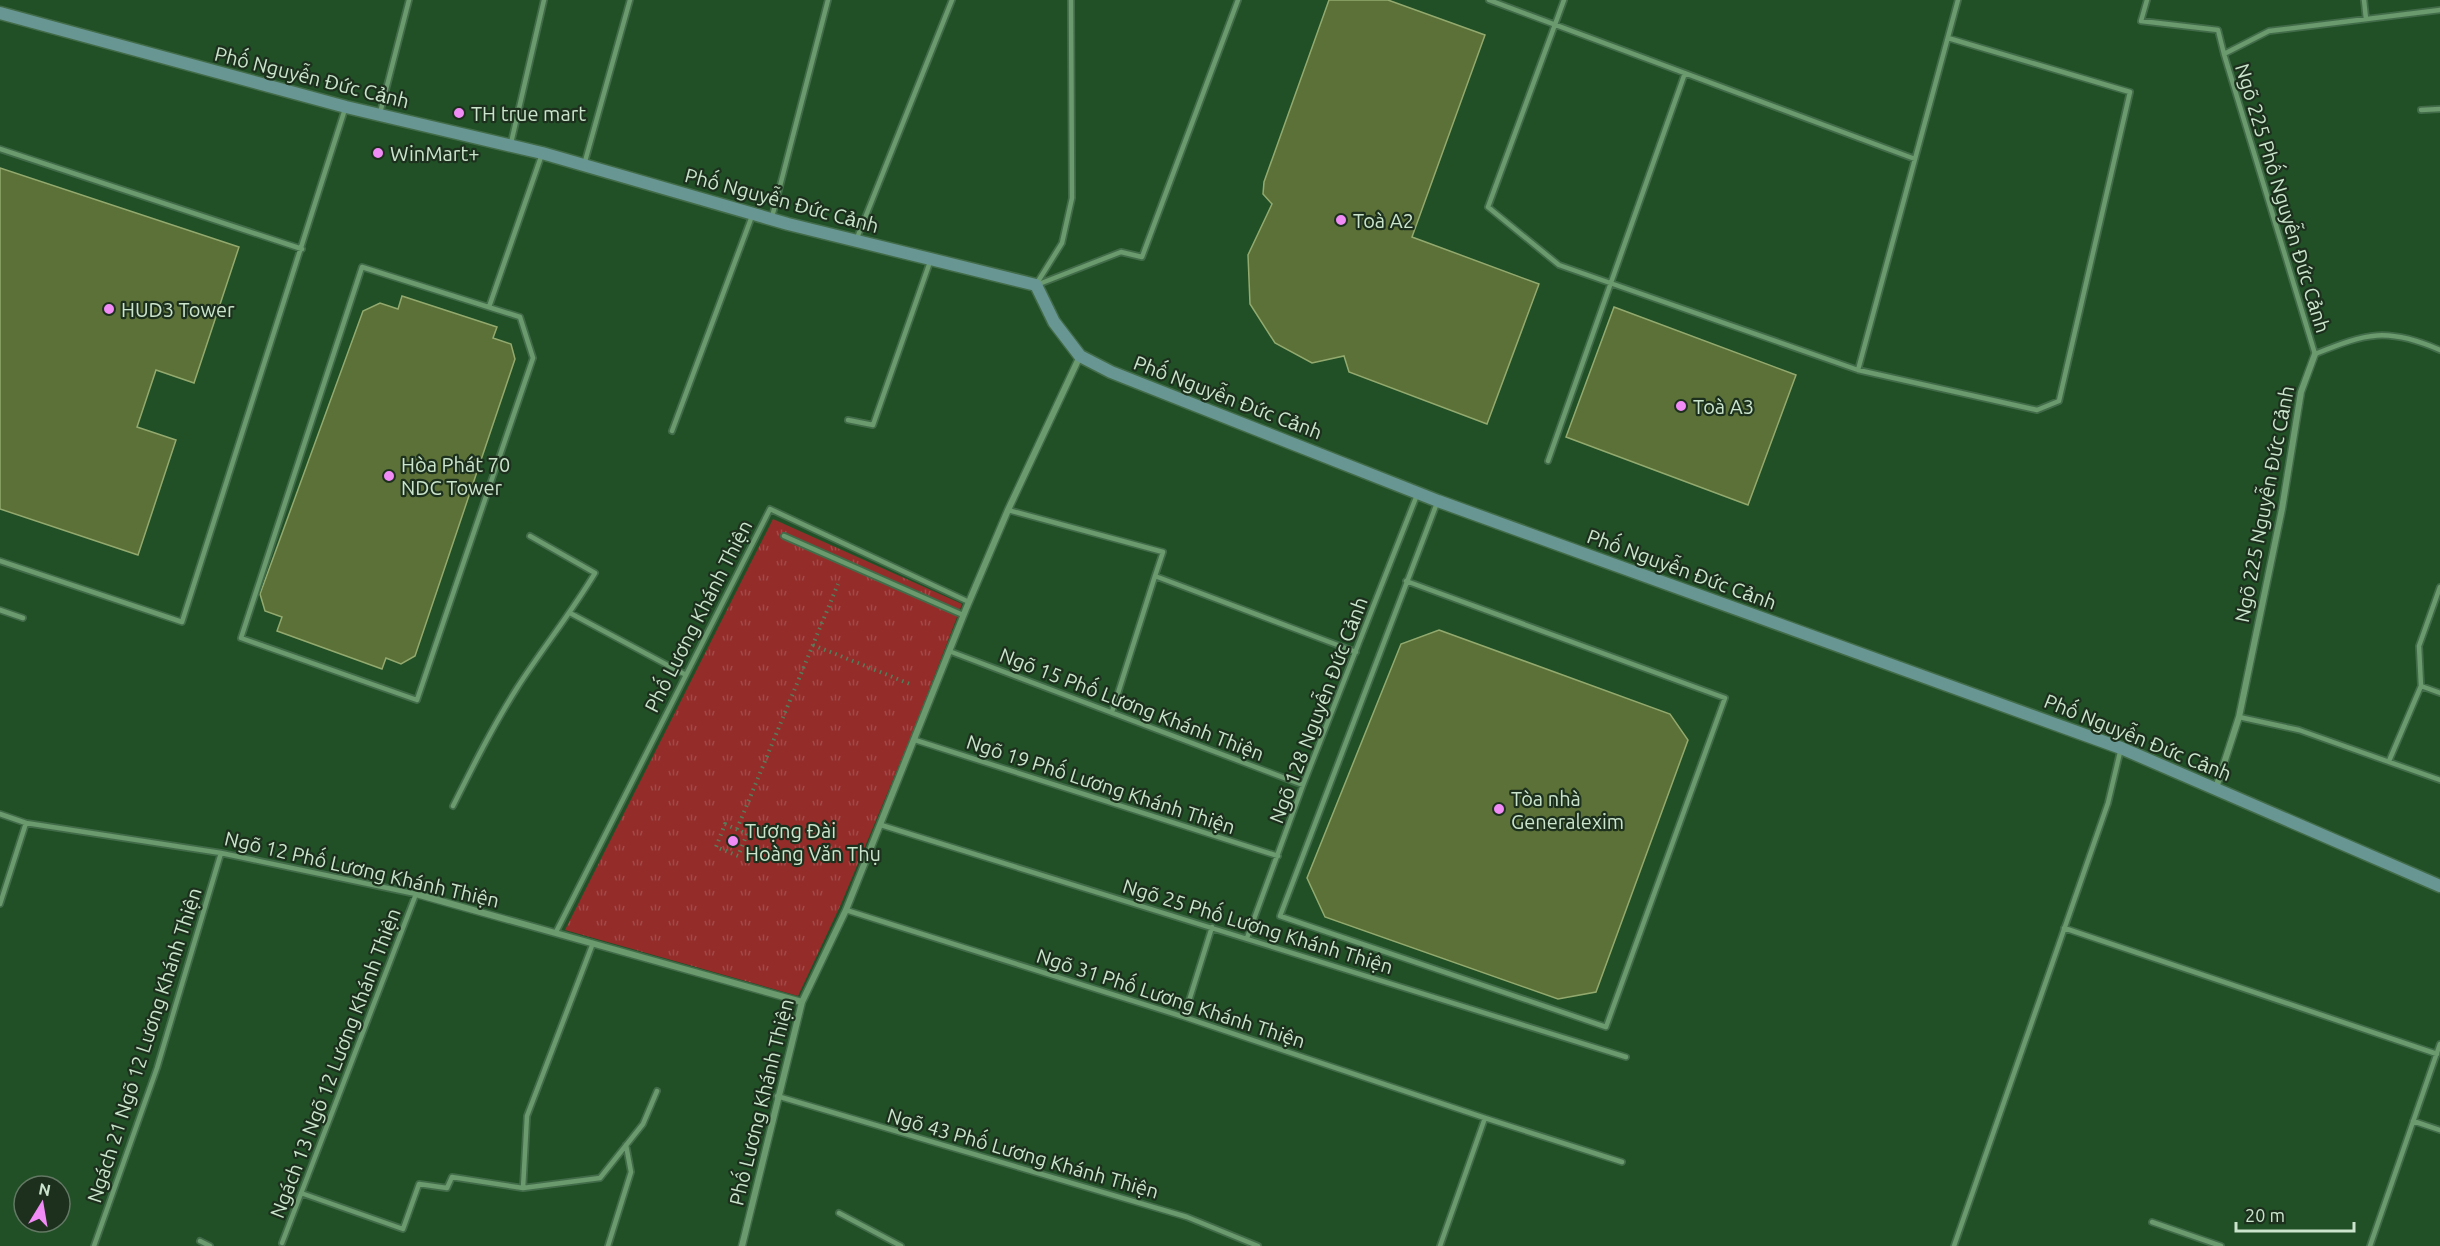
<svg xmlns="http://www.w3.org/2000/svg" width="2440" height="1246" viewBox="0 0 2440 1246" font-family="Ubuntu,sans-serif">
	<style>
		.grass { fill: url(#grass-tufts) }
		.building { fill: #5c7138; stroke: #93aa6f; stroke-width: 1.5 }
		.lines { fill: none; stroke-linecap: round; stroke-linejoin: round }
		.lane-casing { stroke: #426c49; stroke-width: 8 }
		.street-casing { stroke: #426c49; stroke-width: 9 }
		.secondary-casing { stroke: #426c49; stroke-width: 15 }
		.path { stroke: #567d5a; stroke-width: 4; stroke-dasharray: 1.5 4.5; stroke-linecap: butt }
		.lane { stroke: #6a9a6d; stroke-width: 4.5 }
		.street { stroke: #6a9a6d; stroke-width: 6 }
		.secondary { stroke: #689693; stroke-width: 12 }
		.poi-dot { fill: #f18bf5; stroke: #1c301d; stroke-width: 2 }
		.labels { text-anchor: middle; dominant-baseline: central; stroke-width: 4.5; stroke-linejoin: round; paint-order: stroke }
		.street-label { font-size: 20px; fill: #cbe4cc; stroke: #1c301d }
		.poi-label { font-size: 20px; fill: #cbe4cc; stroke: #1c301d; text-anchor: start }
	</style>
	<defs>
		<pattern id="grass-tufts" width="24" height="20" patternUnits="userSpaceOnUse" patternTransform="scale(1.5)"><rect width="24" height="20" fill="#942c2a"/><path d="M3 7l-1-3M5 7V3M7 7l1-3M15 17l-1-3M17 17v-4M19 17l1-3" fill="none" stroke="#a24a48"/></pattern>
	</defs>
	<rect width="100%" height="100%" fill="#214f26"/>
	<path class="grass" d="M 773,519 L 962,604 L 912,734 L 841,904 L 798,996 L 565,930 Z"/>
	<path class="building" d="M 1329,0 L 1388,0 L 1485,35 L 1412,237 L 1539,284 L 1487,424 L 1349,372 L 1344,356 L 1312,363 L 1275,343 L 1250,304 L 1248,255 L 1272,204 L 1263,194 L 1264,182 Z
		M 0,168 L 239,247 L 194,383 L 156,370 L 137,427 L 176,440 L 138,555 L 0,509 Z
		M 402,296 L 497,327 L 493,338 L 511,344 L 515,359 L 415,656 L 401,664 L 386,658 L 382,669 L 277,631 L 282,617 L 265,611 L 260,594 L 363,311 L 380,303 L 398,309 Z
		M 1614,307 L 1796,375 L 1748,505 L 1566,437 Z
		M 1439,630 L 1670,714 L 1688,740 L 1596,992 L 1558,999 L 1325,917 L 1307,878 L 1401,644 Z"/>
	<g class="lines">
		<defs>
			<path id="lane" d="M 1489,0 L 1915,159
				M 1564,0 L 1488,207 L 1559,265 L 1858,370 L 2037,410 L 2059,401 L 2130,92 L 1948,38
				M 2147,0 L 2141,21 L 2218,30 L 2224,54
				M 2364,0 L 2366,19
				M 2440,10 L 2269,31 L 2224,54 L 2315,354 C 2367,333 2387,327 2440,350
				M 2421,110 L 2440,109
				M 380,113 L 409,0
				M 511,143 L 544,0
				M 0,149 L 302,249
				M 584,165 L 630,0
				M 772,217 L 828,0
				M 857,238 L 952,0
				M 362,267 L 520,317 L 533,358 L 417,700 L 241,638 Z
				M 1037,283 L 1062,243 L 1072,198 L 1071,0
				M 1039,284 L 1121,252 L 1142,257 L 1238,0
				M 489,307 L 542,154
				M 1858,370 L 1958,0
				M 848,420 L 873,425 L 931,259
				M 672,431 L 752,216
				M 1548,461 L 1685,73
				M 1008,510 L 1163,552 L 1155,576 L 1356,652
				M 784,536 L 963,615
				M 0,561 L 182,622 L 345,109
				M 1406,581 L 1725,698 L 1606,1027 L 1280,916 L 1437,503
				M 0,610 L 23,618
				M 570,613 L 686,675
				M 949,651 L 1303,785
				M 2421,686 L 2419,646 L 2440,587
				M 1112,712 L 1155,576
				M 2239,717 L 2299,730 L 2440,780
				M 915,740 L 1278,856
				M 2389,761 L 2421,686 L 2440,693
				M 453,806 C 473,766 493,726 517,688 C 542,649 571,613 595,573 L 530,536
				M 0,814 L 26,823
				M 881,825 L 1626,1057
				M 0,904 L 26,823 L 221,853 L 416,894 L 282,1243
				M 846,910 L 1184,1017 L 1485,1118 L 1622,1162
				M 2064,928 L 2437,1054
				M 556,932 L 770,509 L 969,602
				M 1247,938 L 1303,785 L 1417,495
				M 1184,1017 L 1212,927
				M 777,1096 L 1187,1217 L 1258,1246
				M 2413,1121 L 2440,1130
				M 523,1188 L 527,1116 L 593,943
				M 301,1193 L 403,1229 L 419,1184 L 447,1188 L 452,1177 L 523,1188 L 600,1178 L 643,1124 L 657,1091
				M 839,1213 L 901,1246
				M 2152,1222 L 2221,1246
				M 200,1241 L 210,1246
				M 94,1246 L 157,1068 L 221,853
				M 608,1246 L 631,1172 L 626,1145
				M 1440,1246 L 1485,1118
				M 1954,1246 L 2108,803 L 2121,748
				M 2370,1246 L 2440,1044"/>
			<path id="street" d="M 2216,788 L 2239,717 L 2282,509 L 2301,392 L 2315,354
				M 416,894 L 802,1002
				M 742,1246 L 802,1002 L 846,910 L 966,609 L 1008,510 L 1080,356"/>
			<path id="secondary" d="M 0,13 L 346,107 L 542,153 L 788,224 L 1036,285 L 1054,322 L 1080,356 L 1111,372 L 1438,501 L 2121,748 L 2440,886"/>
		</defs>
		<use href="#lane" class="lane-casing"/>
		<use href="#street" class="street-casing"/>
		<use href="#secondary" class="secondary-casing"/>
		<path class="path" d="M 813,645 L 910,684
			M 725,824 L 747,834 L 738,856 L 716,847 Z
			M 737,829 L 838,584"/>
		<use href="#lane" class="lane"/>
		<use href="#street" class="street"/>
		<use href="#secondary" class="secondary"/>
	</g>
	<g class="poi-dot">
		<circle cx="459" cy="113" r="6"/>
		<circle cx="378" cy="153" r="6"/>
		<circle cx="1341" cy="220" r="6"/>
		<circle cx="109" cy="309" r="6"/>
		<circle cx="1681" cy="406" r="6"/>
		<circle cx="389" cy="476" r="6"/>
		<circle cx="1499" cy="809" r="6"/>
		<circle cx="733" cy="841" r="6"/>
	</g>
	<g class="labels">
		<g class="street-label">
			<text transform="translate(312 77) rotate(14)">Phố Nguyễn Đức Cảnh</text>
			<text transform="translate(2283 198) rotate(73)">Ngõ 225 Phố Nguyễn Đức Cảnh</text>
			<text transform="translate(782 200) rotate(15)">Phố Nguyễn Đức Cảnh</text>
			<text transform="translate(1228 397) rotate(21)">Phố Nguyễn Đức Cảnh</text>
			<text transform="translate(2264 504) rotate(-79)">Ngõ 225 Nguyễn Đức Cảnh</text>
			<text transform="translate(1682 569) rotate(20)">Phố Nguyễn Đức Cảnh</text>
			<text transform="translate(698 616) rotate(-63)">Phố Lương Khánh Thiện</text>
			<text transform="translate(1132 704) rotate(21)">Ngõ 15 Phố Lương Khánh Thiện</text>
			<text transform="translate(1318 710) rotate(-69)">Ngõ 128 Nguyễn Đức Cảnh</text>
			<text transform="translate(2138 737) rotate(22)">Phố Nguyễn Đức Cảnh</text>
			<text transform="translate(1101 784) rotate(18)">Ngõ 19 Phố Lương Khánh Thiện</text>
			<text transform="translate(362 869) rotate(13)">Ngõ 12 Phố Lương Khánh Thiện</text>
			<text transform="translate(1258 926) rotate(17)">Ngõ 25 Phố Lương Khánh Thiện</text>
			<text transform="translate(1171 998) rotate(18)">Ngõ 31 Phố Lương Khánh Thiện</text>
			<text transform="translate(144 1045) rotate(-72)">Ngách 21 Ngõ 12 Lương Khánh Thiện</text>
			<text transform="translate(335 1063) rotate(-69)">Ngách 13 Ngõ 12 Lương Khánh Thiện</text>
			<text transform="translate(761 1102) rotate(-76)">Phố Lương Khánh Thiện</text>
			<text transform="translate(1023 1153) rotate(16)">Ngõ 43 Phố Lương Khánh Thiện</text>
		</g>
		<g class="poi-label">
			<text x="471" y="113">TH true mart</text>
			<text x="390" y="153">WinMart+</text>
			<text x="1353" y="220">Toà A2</text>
			<text x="121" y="309">HUD3 Tower</text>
			<text x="1693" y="406">Toà A3</text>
			<text x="401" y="464">Hòa Phát 70<tspan x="401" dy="23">NDC Tower</tspan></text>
			<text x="1511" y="798">Tòa nhà<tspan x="1511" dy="23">Generalexim</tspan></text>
			<text x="745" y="830">Tượng Đài<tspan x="745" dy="23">Hoàng Văn Thụ</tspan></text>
		</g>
	</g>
	<g transform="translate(42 1204) rotate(11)"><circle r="28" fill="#1c301d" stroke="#627863" stroke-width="1.5"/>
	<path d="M0-4.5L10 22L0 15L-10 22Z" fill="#f18bf5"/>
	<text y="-9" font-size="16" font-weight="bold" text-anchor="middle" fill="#cbe4cc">N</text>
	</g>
	<path d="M2236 1222v9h118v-9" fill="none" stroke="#cbe4cc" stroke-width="3"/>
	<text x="2245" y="1222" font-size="18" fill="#cbe4cc" stroke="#1c301d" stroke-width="4.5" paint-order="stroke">20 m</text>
</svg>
